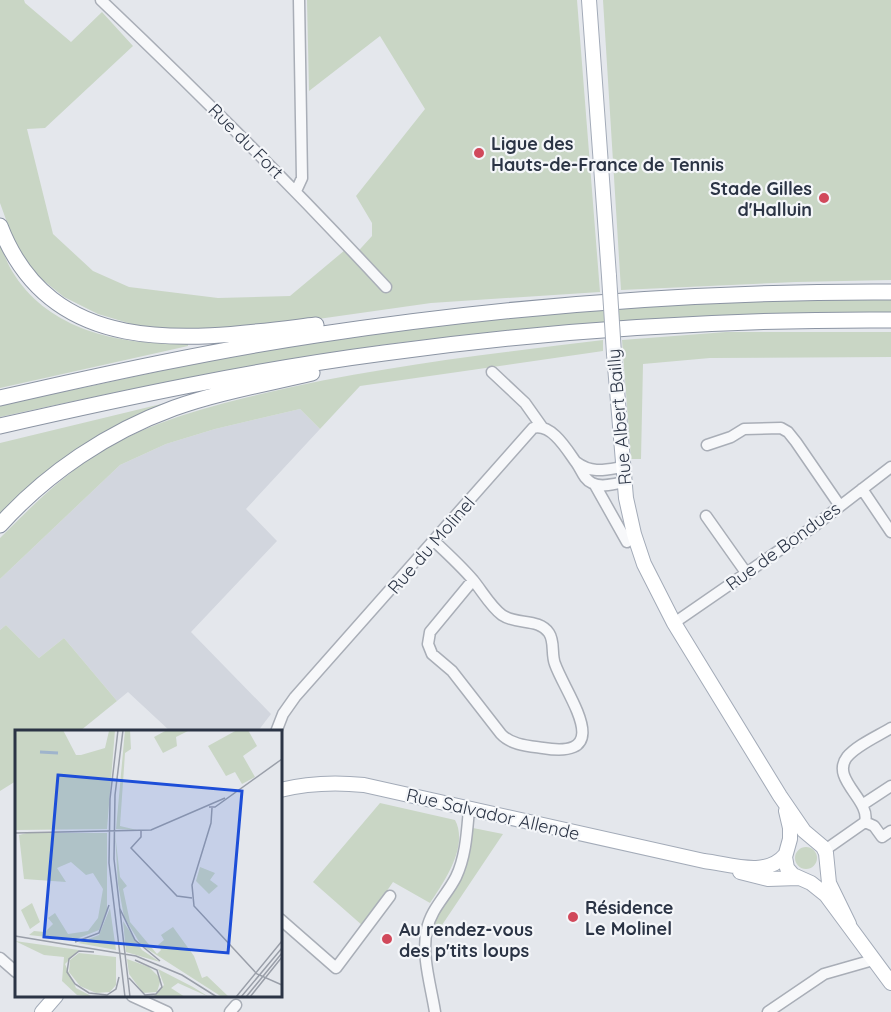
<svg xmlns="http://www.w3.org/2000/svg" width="891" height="1012" viewBox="0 0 891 1012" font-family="Quicksand,sans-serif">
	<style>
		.built { fill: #d2d6de }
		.green { fill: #c9d6c5 }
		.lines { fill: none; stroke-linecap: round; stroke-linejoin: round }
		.minor-casing { stroke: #a9aeb7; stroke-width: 13 }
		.major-casing { stroke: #a3abb8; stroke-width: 16 }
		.highway-casing { stroke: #8b94a3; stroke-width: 17 }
		.minor { stroke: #f7f8fa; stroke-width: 10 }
		.major { stroke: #fff; stroke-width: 14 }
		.highway { stroke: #fff; stroke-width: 15 }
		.major-bridge-casing { stroke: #a3abb8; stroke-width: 16; stroke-linecap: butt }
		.major-bridge { stroke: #fff; stroke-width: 14 }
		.poi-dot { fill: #d1495b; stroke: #f4f6f9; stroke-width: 2 }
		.labels { text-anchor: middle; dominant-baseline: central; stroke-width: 4.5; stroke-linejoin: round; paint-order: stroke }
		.street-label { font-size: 18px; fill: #2b3445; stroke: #f4f6f9 }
		.poi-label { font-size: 18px; font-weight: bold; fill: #2b3445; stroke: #f4f6f9; text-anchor: start }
		.inset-river { fill: none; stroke: #9fb4cc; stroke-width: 3 }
		.inset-road { fill: none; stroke: #9a9fa9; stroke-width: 1.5 }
		.view { fill: #1d4ed8; fill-opacity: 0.15; stroke: #1d4ed8; stroke-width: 3 }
		.inset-edge { fill: none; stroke: #2b3445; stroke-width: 3 }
	</style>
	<rect width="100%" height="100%" fill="#e4e7ec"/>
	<path class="built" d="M 300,409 L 320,429 L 246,509 L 277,541 L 191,632 L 271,714 L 258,731 L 170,731 L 128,692 L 117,701 L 64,638 L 39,658 L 6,625 L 0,630 L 0,579 L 120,465 L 166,444 L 215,429 Z"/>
	<path class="green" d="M 0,0 L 24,0 L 25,3 L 71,42 L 102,12 L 133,46 L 45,128 L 27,129 L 53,234 L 93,271 L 129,287 L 218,298 L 290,296 L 345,250 L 352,258 L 372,236 L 372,223 L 356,196 L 425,109 L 380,36 L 309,91 L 307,0 L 577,0 L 600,292 L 431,303 L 311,320 L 243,327 L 177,329 L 135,325 L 98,314 L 64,297 L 34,273 L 13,239 L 0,203 Z
		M 603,0 L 891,0 L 891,280 L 796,282 L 621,290 Z
		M 0,245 C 4,253 7,263 12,271 C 48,331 122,346 188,343 L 188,346 L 0,388 Z
		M 783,299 L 891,299 L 891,313 C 756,317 622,320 487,333 C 323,348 161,382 0,417 L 0,405 C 89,387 178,366 268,350 C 438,321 611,305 783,299 Z
		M 726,332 L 891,332 L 891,357 L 710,358 L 643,364 L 641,459 L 631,459 L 622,340 Z
		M 603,340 L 603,351 L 360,386 L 320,429 L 300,409 L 215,429 L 166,444 L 120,465 L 0,579 L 0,538 L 2,536 C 30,508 58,480 91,458 C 142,424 202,408 261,394 C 373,367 488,354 603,340 Z
		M 186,398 L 19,496 L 0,514 L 0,443 Z
		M 6,625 L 39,658 L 64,638 L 117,701 L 80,731 L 16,732 L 16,781 L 0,791 L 0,630 Z
		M 380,803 L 455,820 C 469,846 444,882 430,903 L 393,882 L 363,926 L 313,882 Z
		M 473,828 L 503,834 L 440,928 L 433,926 Z
		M795 858a11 11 0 1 1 22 0a11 11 0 1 1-22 0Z"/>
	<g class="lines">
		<defs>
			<path id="minor" d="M 101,0 C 199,93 294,188 386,287
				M 296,191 L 302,178 L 299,0
				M 492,372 L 525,403 L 542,427
				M 707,445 L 731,437 L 744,429 L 781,428 L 788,432 L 796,442 L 840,506
				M 576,462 C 592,474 605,470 622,467
				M 595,485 L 627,542
				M 862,489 L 891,532
				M 706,516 L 747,574
				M 434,541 C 448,554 461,566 473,580 C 482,591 491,607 502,615 C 516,625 539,618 549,633 C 555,642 551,654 555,664 C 566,695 617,760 543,748 C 529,746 511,745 501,734 L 452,671 L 432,654 L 428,644 L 430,632 L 473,580
				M 674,623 L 813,527 L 891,467
				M 891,728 C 878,736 857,745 847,757 C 830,779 871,800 865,822 L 874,826 L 882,837 L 891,831
				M 276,732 L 283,714 L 295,697 L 533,428 C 551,423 566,448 575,461 C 581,468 583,479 592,483 C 601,488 614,484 624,482
				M 862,805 L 891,786
				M 825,850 L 865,822
				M 280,919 L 336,968 L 390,896
				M 0,958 L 16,972
				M 132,996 L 167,1012
				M 230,1012 L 236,1005
				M 435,1012 C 431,986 421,955 427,929 C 431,909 447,895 456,877 C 466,856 467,831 469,809
				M 768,1012 L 824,974 L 873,960"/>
			<path id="major" d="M 589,0 L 609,276
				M 614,354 L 626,498 L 634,534 L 644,564 L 674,623 L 780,796 L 804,831 L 823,847 L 826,853 L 829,883 L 849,924
				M 280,790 C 308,783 336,782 364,785 L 704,861 C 730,864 766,878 785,855
				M 786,811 L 790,828 L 790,839 L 785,857 L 787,868 L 793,875 L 811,883 L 826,895 L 891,983
				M 740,872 L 768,879 L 798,878
				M 42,1012 L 56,996"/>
			<path id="highway" d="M 0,226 C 53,364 198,339 316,325
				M 0,398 C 105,374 210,351 316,335 C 507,306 698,291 891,292
				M 0,426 C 127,397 254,370 384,353 C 552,330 721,319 891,320
				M 0,525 C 47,473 108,432 174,408 C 219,392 266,384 312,373"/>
		</defs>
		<use href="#minor" class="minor-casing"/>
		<use href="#major" class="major-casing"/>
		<use href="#highway" class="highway-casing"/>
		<use href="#minor" class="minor"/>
		<use href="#major" class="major"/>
		<use href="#highway" class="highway"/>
		<defs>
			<path id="major-bridge" d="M 609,276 L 614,354"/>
		</defs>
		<use href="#major-bridge" class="major-bridge-casing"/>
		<use href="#major-bridge" class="major-bridge"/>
	</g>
	<g class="poi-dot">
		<circle cx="479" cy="153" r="6"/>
		<circle cx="824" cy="198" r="6"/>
		<circle cx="573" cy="917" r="6"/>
		<circle cx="387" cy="939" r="6"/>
	</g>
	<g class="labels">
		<g class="street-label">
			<text transform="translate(246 141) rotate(45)">Rue du Fort</text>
			<text transform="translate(619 417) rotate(-95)">Rue Albert Bailly</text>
			<text transform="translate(431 545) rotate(-49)">Rue du Molinel</text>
			<text transform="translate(783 546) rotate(-36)">Rue de Bondues</text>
			<text transform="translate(493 814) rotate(13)">Rue Salvador Allende</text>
		</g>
		<g class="poi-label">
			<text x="491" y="143">Ligue des<tspan x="491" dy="21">Hauts-de-France de Tennis</tspan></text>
			<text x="812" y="188" text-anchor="end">Stade Gilles<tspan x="812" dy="21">d'Halluin</tspan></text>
			<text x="585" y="907">Résidence<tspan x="585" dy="21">Le Molinel</tspan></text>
			<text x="399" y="929">Au rendez-vous<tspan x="399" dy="21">des p'tits loups</tspan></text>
		</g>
	</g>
	<g transform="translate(15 730)">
		<rect width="267" height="267" fill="#e4e7ec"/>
		<path d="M 0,0 L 48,0 L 61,25 L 66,25 L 90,18 L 94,1 L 100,0 L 92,99 L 0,100 ZM 110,0 L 115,0 L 116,19 L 110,23 L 105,96 L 122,100 L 101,99 ZM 152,0 L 175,0 L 161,7 L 162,16 L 148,23 L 139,7 ZM 222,0 L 233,0 L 242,16 L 228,26 L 240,47 L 227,54 L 220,42 L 211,46 L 193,16 ZM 12,103 L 92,103 L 92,180 L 84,200 L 59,210 L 14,205 L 19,201 L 30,202 L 38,194 L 33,188 L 40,183 L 53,204 L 73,201 L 83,188 L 88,159 L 78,143 L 71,145 L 56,132 L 42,138 L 51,152 L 9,149 L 4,105 ZM 100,103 L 105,147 L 112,156 L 108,159 L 115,192 L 142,224 L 146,220 L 143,215 L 149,210 L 146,205 L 158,197 L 179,226 L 187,248 L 192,246 L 214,267 L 207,267 L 126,215 L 109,187 L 103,154 ZM 185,137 L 200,143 L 195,150 L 203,156 L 194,164 L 181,151 ZM 17,173 L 25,192 L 15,199 L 6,180 ZM 95,178 L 101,220 L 63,213 L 84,205 ZM 108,191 L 127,220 L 145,232 L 111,222 ZM 0,211 L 64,220 L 50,234 L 61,258 L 78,267 L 62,265 L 47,251 L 49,227 L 29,225 ZM 64,223 L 101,227 L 101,255 L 95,262 L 81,263 L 65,256 L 54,242 L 55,230 ZM 112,229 L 134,237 L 146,249 L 142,262 L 128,263 L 114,244 ZM 143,239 L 178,257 L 194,267 L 163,253 L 156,258 L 170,267 L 138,267 L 149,255 Z" fill="#c9d6c5"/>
		<path class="inset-river" d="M 25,22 L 43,23"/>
		<path class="inset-road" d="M 103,0 L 95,69 L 94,133 L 110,267M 108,0 L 100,65 L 99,129 L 115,267M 194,77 L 200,77 L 267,29M 197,78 L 196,93 L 177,155 L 179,176 L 242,244 L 267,255M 126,101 L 126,107 L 116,118 L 162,166 L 177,168M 0,103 L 136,100 L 210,68M 105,179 L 120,210 L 145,231M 0,206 L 121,226 L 167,245 L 202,267M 60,212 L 84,203 L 94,175M 79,222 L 64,221 L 54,229 L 52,242 L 60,254 L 74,263 L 92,265 L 101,259 L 104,247M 114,248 L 130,265 L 141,264 L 147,257 L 142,240 L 120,230M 221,267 L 267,211M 226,267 L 267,218M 231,267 L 267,223M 235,267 L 267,227"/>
		<path class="view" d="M 43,45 L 227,61 L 213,223 L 29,207 Z"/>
		<rect width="267" height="267" class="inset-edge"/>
	</g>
</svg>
